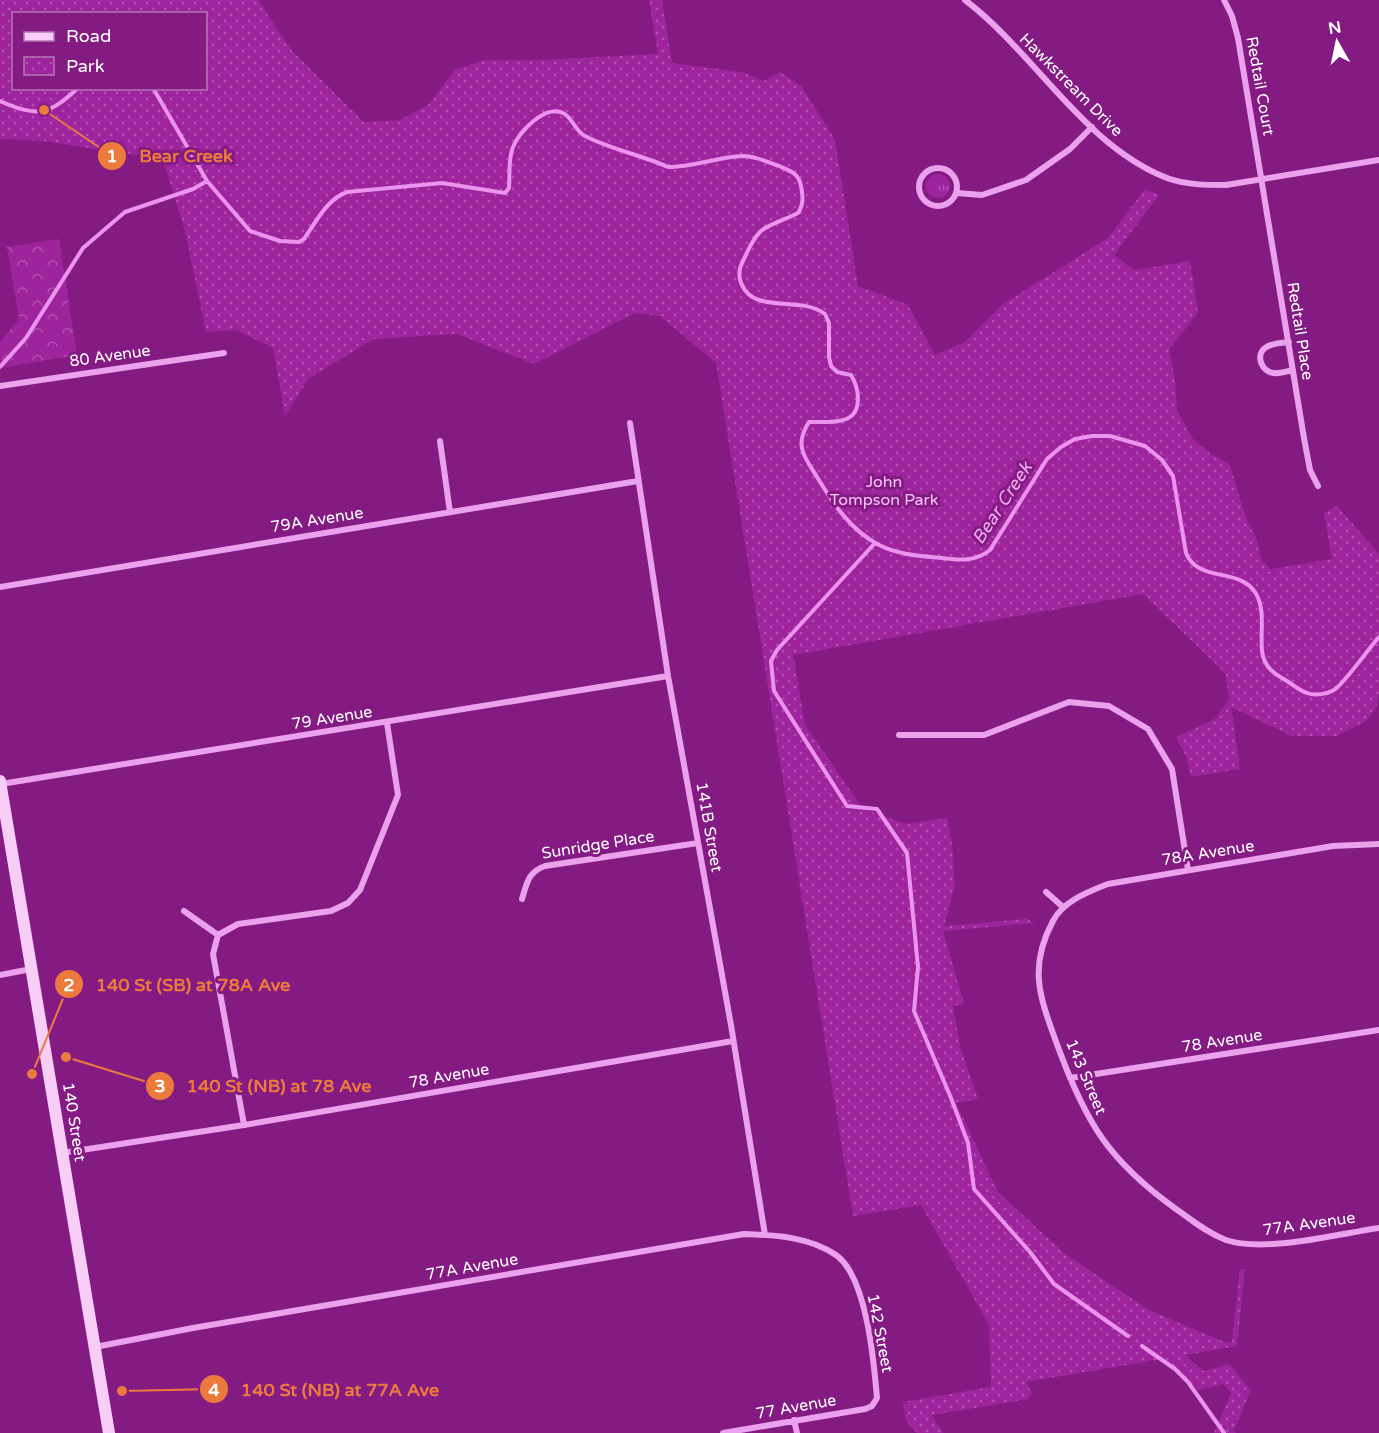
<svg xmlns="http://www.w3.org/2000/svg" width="1379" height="1433" viewBox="0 0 1379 1433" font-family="'Varela Round',sans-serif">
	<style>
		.grass { fill: url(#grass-tufts) }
		.forest { fill: url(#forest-crowns) }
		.park { fill: url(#park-dots); fill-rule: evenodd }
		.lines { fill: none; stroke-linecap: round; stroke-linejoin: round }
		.stream { stroke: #ec94ed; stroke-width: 4 }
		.minor { stroke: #eba1eb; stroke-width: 6 }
		.secondary { stroke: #f8cdf8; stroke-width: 12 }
		.labels { text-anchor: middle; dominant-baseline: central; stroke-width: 6; stroke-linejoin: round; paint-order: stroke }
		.street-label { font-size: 16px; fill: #fff; stroke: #841b83 }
		.park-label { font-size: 16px; fill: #f8c6f8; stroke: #841b83 }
		.water-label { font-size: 18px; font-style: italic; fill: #f2acf3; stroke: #841b83 }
		.leader { fill: none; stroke: #ed7a3d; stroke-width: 2 }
		.callout-dot { fill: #ed7a3d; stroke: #841b83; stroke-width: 2 }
		.mark-label { font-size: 18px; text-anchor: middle; font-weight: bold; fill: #fff }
		.callout-label { font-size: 18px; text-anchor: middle; font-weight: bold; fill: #ed7a3d; stroke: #841b83; stroke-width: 6; stroke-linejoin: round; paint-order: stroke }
	</style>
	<defs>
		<pattern id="grass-tufts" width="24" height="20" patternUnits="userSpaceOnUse" patternTransform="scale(1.5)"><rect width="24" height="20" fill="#9d249d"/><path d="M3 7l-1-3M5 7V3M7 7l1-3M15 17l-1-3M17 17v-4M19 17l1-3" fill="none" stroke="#b150b1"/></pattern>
		<pattern id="forest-crowns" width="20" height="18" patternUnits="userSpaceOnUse" patternTransform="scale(1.5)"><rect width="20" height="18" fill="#9d249d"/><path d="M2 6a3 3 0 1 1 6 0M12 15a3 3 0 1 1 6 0" fill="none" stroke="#b150b1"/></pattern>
		<pattern id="park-dots" width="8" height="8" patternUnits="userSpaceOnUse" patternTransform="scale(1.5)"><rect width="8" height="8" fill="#9d249d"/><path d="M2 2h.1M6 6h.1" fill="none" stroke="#b150b1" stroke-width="1.8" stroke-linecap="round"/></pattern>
	</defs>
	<rect width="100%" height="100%" fill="#841b83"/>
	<path class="grass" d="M926 186a12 12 0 1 1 24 0a12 12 0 1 1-24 0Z"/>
	<path class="forest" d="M 59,239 L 77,355 L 0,368 L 0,342 L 19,319 L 7,247 Z"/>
	<path class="park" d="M 0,0 L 258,0 L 292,51 L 364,122 L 400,120 L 429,104 L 455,70 L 484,60 L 540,60 L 658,54 L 649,0 L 662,0 L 672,63 L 742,72 L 764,81 L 780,72 L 801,86 L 835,139 L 858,286 L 908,305 L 935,355 L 965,342 L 1003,304 L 1108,238 L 1145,189 L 1159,195 L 1114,255 L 1134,270 L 1190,261 L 1198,313 L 1169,349 L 1175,379 L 1177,410 L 1192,438 L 1212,455 L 1229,463 L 1246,518 L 1256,537 L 1262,561 L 1271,569 L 1332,559 L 1324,513 L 1337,506 L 1379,554 L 1379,693 L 1376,709 L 1365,722 L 1336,736 L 1291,736 L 1231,707 L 1240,769 L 1191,777 L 1186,756 L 1176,737 L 1215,719 L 1229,699 L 1225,673 L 1143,594 L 793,655 L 805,725 L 863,809 L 906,824 L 947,818 L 952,843 L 955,885 L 944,926 L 1027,919 L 1035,923 L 943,931 L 964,1004 L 953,1006 L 960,1046 L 978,1099 L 956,1103 L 998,1192 L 1065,1254 L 1149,1310 L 1227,1343 L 1232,1342 L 1240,1270 L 1245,1269 L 1237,1346 L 1185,1355 L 1203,1371 L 1229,1364 L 1251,1390 L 1234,1430 L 1236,1433 L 1214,1433 L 1231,1393 L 1223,1384 L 1199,1390 L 1162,1359 L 1026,1382 L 1032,1393 L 1028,1399 L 932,1415 L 943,1433 L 917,1433 L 906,1421 L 903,1402 L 991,1387 L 989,1325 L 921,1205 L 853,1216 L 716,363 L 660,316 L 635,313 L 534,364 L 457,334 L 374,339 L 308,379 L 285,416 L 273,348 L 236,330 L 206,332 L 185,231 L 163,159 L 43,141 L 0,139 ZM 14,14 L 206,14 L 206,88 L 14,88 Z"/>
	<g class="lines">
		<path class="stream" d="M 153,88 L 207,181 L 250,231 L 280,241 L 299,242 L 304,239 C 316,222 327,199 347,192 L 442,183 L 505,193 L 509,188 C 510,175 508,159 513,147 C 519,132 545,104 563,113 C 573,118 575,131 585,136 C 612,150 642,155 668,167 C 693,167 718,157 743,156 C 756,156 767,162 779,166 C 790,171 799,173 801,186 C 803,196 804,204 798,213 C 787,219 771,223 761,231 C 752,239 747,253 742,263 C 735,277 743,295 759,300 C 780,307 806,300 825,314 L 829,323 L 829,357 L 831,366 L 837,372 L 851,375 C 859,388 864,415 843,420 C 833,423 820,422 809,422 C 804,430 800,439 802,448 C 804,459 812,468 817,477 C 833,503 850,530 879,545 C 899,555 920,556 942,558 C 960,560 975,562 990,550 L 1047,459 L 1061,447 L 1075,439 L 1092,436 L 1110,436 L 1145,446 L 1162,460 L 1173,476 L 1186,553 C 1198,583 1238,567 1255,592 C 1266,609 1260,632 1262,651 C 1264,667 1274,674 1287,681 C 1293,685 1300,691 1307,693 C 1315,696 1327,694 1334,690 C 1344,684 1368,649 1379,637
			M 0,101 C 37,117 48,116 78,88
			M 0,367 L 26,338 L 83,248 L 125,212 L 193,189 L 207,181
			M 875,543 L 777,650 L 771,661 L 774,691 L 847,806 L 877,809 L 907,853 L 918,967 L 914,1011 L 951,1098 L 968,1143 L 974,1189 L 1030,1252 L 1054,1284 L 1128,1336
			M 1142,1346 L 1175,1369 L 1188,1382 L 1224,1433"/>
		<path class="minor" d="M 965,0 C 1035,53 1083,145 1167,178 C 1186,185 1206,185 1226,185 L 1379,160
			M 1224,0 L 1232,16 L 1238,38 L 1304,438 L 1310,470 L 1318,486
			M919 187a19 19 0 1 1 38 0a19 19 0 1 1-38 0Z
			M 957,193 L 982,195 L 1026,180 L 1070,149 L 1092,127
			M 1289,342 C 1281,343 1271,343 1265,348 C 1255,356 1262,372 1274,373 C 1280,374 1287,371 1293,370
			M 0,386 L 224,353
			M 630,423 L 668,676 L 731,1025 L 765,1235
			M 440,441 L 450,512
			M 0,587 L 638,481
			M 899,735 L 984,735 L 1069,702 L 1109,706 L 1148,729 L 1172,769 L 1188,870
			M 1,784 L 668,676
			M 1379,844 L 1333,846 L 1108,884 C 1088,892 1063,901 1053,921 C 1027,969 1041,1000 1058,1047 C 1086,1123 1109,1161 1176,1209 C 1192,1220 1207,1233 1226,1240 C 1266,1253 1337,1234 1379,1228
			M 1046,892 L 1063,907
			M 522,899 C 527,883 528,872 545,866 L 698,843
			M 184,911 L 218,935
			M 0,975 L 31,969
			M 1070,1078 L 1379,1030
			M 244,1125 L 213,954 L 218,935 L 238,924 L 331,911 L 348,903 L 360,890 L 398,795 L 387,723
			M 62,1153 L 244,1125 L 733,1041
			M 95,1347 L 193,1328 L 744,1234 C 775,1235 810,1237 836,1255 C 867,1277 874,1363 877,1398 L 872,1406 L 865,1409 L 723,1433
			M 794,1420 L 797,1433"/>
		<path class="secondary" d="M 0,781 L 109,1433"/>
	</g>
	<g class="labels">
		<g class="street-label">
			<text transform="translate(1071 85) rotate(45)">Hawkstream Drive</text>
			<text transform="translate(1260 86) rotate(80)">Redtail Court</text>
			<text transform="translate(1300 331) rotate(81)">Redtail Place</text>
			<text transform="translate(110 356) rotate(-8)">80 Avenue</text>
			<text transform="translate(317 520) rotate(-9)">79A Avenue</text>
			<text transform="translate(332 718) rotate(-9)">79 Avenue</text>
			<text transform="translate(709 827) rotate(80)">141B Street</text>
			<text transform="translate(598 845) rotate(-9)">Sunridge Place</text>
			<text transform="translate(1208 853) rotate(-9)">78A Avenue</text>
			<text transform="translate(1222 1041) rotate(-9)">78 Avenue</text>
			<text transform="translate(449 1076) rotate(-10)">78 Avenue</text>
			<text transform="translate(1086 1077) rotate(67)">143 Street</text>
			<text transform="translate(74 1122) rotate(81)">140 Street</text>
			<text transform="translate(1309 1224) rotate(-8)">77A Avenue</text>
			<text transform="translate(472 1267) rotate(-10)">77A Avenue</text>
			<text transform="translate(880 1333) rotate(79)">142 Street</text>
			<text transform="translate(796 1407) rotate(-10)">77 Avenue</text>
		</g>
		<g class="park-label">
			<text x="884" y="482">John<tspan x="884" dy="18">Tompson Park</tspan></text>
		</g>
		<g class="water-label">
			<text transform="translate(1002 503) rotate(-57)">Bear Creek</text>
		</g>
	</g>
	<path class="leader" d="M44 110L112 156M32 1074L69 984M66 1057L160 1086M122 1391L214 1389"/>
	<g class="callout-dot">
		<circle cx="44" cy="110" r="6"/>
		<circle cx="32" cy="1074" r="6"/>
		<circle cx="66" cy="1057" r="6"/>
		<circle cx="122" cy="1391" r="6"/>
		<circle cx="112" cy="156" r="15"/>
		<circle cx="69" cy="984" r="15"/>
		<circle cx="160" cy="1086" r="15"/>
		<circle cx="214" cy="1389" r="15"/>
	</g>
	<g class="mark-label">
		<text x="112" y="162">1</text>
		<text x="69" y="991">2</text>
		<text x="160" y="1092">3</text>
		<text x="214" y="1396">4</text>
	</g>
	<g class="callout-label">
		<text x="186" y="162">Bear Creek</text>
		<text x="193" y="991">140 St (SB) at 78A Ave</text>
		<text x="279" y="1092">140 St (NB) at 78 Ave</text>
		<text x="340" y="1396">140 St (NB) at 77A Ave</text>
	</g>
	<rect x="12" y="12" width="195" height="78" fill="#841b83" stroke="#b576b5" stroke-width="1.5"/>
	<rect x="24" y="32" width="30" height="9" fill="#f8cdf8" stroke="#b576b5" stroke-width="1.5"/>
	<text x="66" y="42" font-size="18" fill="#ffffff">Road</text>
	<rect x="24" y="57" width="30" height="18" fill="url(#park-dots)" stroke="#b576b5" stroke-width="1.5"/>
	<text x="66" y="72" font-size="18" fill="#ffffff">Park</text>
	<g transform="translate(1337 42) rotate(351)" stroke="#841b83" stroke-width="4.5" paint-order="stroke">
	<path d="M0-4.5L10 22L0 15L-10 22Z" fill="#ffffff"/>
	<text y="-9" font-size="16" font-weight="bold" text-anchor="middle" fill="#ffffff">N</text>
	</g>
</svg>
